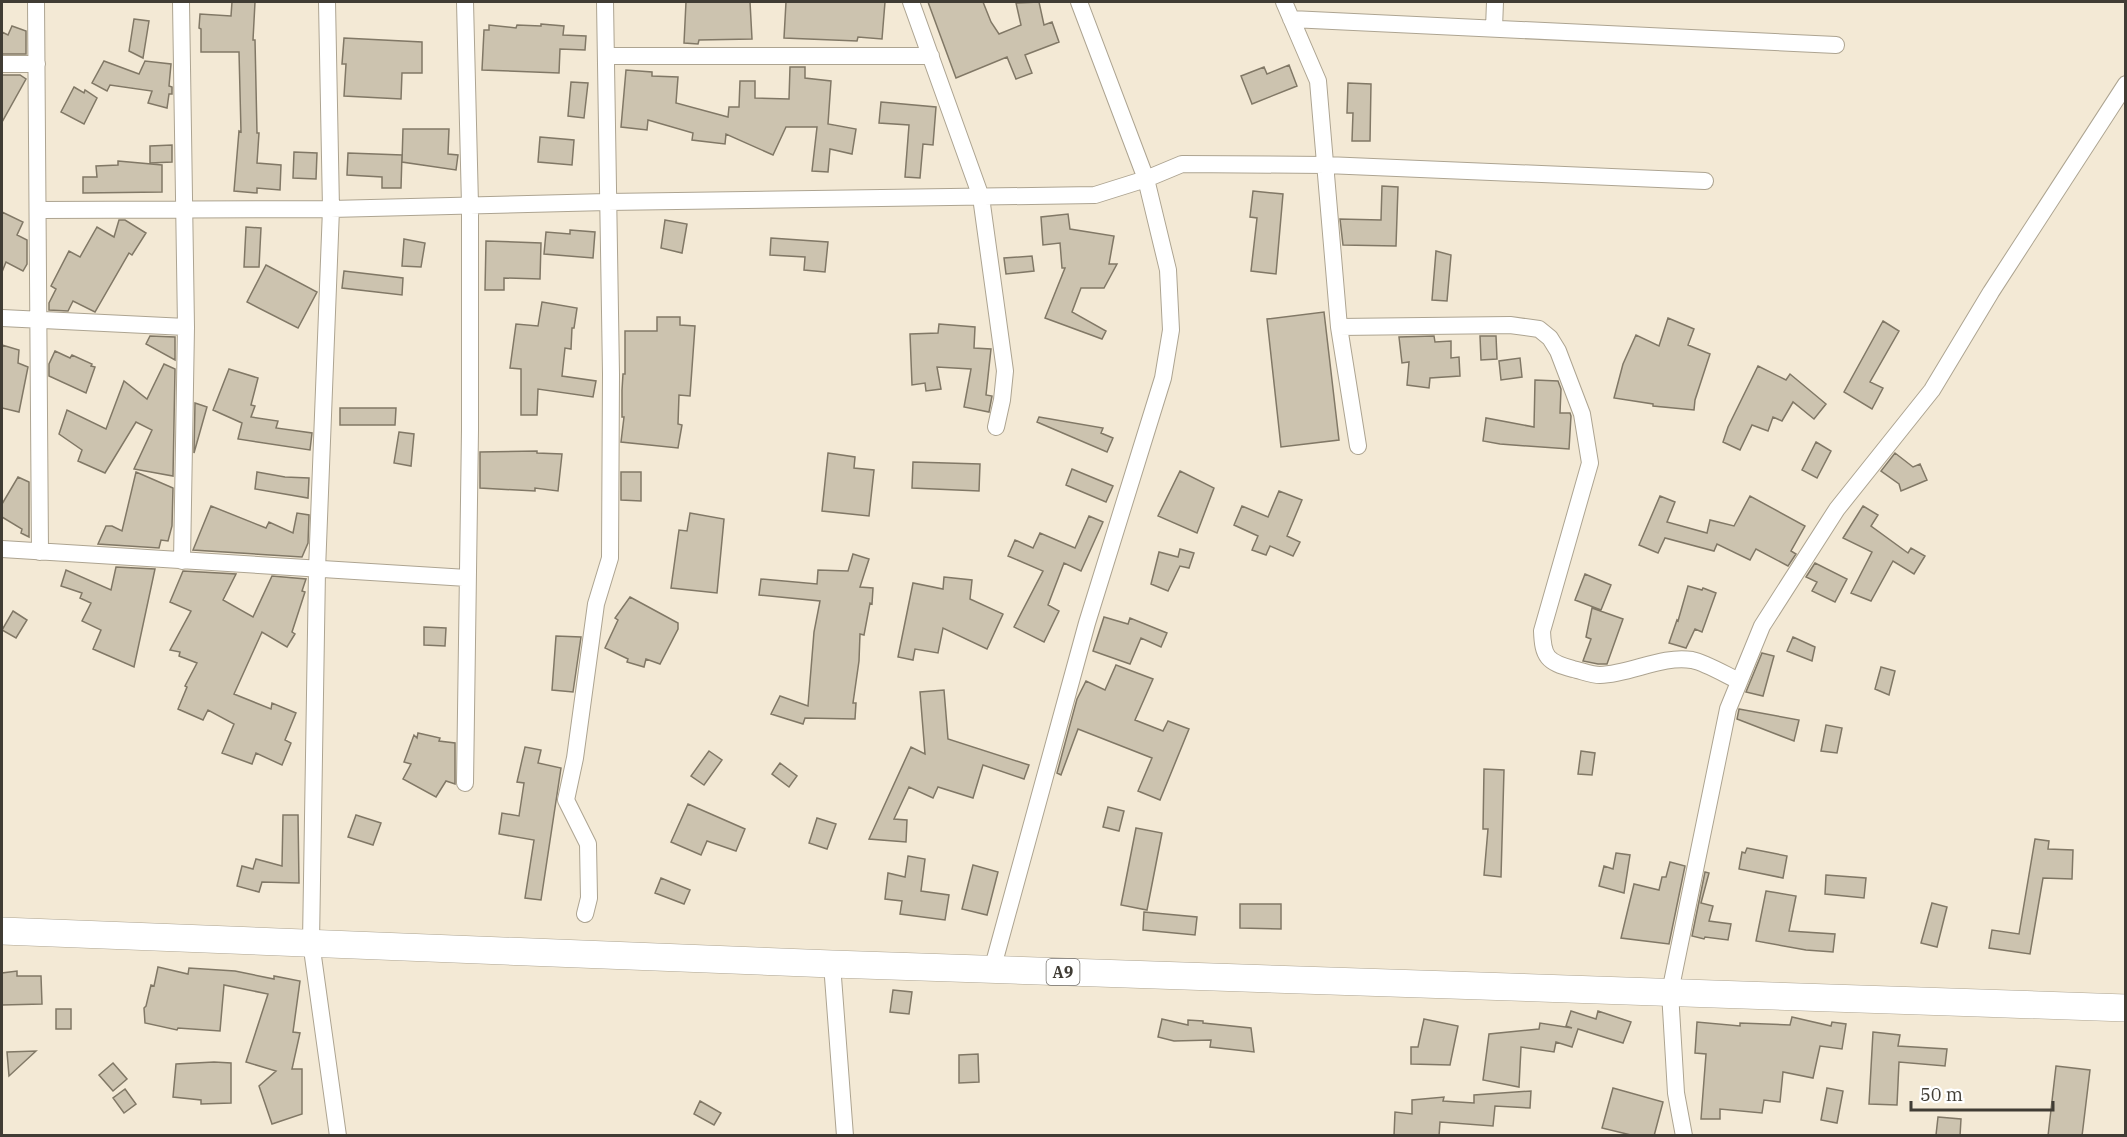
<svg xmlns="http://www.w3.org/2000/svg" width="2127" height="1137" viewBox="0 0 2127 1137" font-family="'IBM Plex Serif',serif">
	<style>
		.building { fill: #ccc3af; stroke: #817866; stroke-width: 1.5 }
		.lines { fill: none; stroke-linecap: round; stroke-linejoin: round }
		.street-casing { stroke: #ada491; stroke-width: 18 }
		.primary-casing { stroke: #ada491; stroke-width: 28 }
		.street { stroke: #fff; stroke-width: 16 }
		.primary { stroke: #fff; stroke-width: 27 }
		.labels { text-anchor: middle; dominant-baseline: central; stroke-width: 4.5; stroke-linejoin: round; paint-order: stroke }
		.shield { fill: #fff; stroke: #797671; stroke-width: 1.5 }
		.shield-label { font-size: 16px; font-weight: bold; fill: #403c34 }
	</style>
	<rect width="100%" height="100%" fill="#f3e9d5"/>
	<path class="building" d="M 232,2 L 255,2 L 253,40 L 255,40 L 257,133 L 259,133 L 257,163 L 281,165 L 280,190 L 257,188 L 257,193 L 234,191 L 239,131 L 241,132 L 239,52 L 201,52 L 201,29 L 199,28 L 200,14 L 231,16 Z
		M 686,2 L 750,2 L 752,39 L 699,40 L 698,44 L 684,43 Z
		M 786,2 L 885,2 L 882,39 L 858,37 L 857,41 L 784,38 Z
		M 928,2 L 983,2 L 991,22 L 999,34 L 1021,25 L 1016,3 L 1039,2 L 1044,25 L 1052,22 L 1059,42 L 1025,55 L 1032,73 L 1016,79 L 1007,57 L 956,78 Z
		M 134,19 L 149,21 L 143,58 L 129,51 Z
		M 541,24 L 564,26 L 563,35 L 586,36 L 585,50 L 560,49 L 559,73 L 482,70 L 484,30 L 489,30 L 489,25 L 516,28 L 517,25 L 541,26 Z
		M 12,26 L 26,31 L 26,54 L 2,54 L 2,32 L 8,35 Z
		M 344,38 L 422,42 L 422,73 L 402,73 L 401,99 L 344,96 L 346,64 L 342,64 Z
		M 104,61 L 139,74 L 145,61 L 171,64 L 169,86 L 172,87 L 172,94 L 169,94 L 167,108 L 148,103 L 152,91 L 110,85 L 107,91 L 92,83 Z
		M 1289,65 L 1297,86 L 1252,104 L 1241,76 L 1264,67 L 1267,74 Z
		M 790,67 L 805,67 L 805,78 L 831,81 L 828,124 L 856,129 L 852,154 L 830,149 L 828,172 L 812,171 L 817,127 L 786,127 L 773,155 L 726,134 L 725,144 L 692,140 L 693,133 L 648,120 L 647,130 L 621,127 L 626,70 L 652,72 L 652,76 L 678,77 L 676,103 L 728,117 L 729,107 L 739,107 L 740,81 L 755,81 L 755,98 L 789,99 Z
		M 2,75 L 20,75 L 26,79 L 2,122 Z
		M 571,82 L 588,83 L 584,118 L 568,116 Z
		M 1348,83 L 1371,84 L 1370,141 L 1352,141 L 1353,113 L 1347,113 Z
		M 74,87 L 84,93 L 85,90 L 97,98 L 84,124 L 61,112 Z
		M 881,102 L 936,107 L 933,145 L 923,144 L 920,178 L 905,177 L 909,125 L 879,123 Z
		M 403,129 L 449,129 L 448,154 L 458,155 L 456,170 L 402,162 Z
		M 540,137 L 574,140 L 572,165 L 538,162 Z
		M 172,145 L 172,162 L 150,163 L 150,146 Z
		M 294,152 L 317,153 L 316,179 L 293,178 Z
		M 348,153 L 402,155 L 401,188 L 382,188 L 382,177 L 347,175 Z
		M 118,161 L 162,165 L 162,192 L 83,193 L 83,177 L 97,177 L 96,166 L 118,165 Z
		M 1382,186 L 1398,187 L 1396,246 L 1343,245 L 1340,219 L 1381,220 Z
		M 1253,191 L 1283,194 L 1276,274 L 1251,271 L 1257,218 L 1250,217 Z
		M 2,212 L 23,222 L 17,235 L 27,240 L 27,264 L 23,271 L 6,262 L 2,272 Z
		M 1068,214 L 1070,229 L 1114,236 L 1109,264 L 1117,264 L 1104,288 L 1081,288 L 1072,312 L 1106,331 L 1102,339 L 1045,318 L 1065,268 L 1062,268 L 1060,243 L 1043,245 L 1041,217 Z
		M 119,220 L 125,220 L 146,233 L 132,255 L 129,253 L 95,312 L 73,301 L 68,311 L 49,310 L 49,303 L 56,289 L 51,286 L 69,251 L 80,257 L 97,227 L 114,237 Z
		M 665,220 L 687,224 L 682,253 L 661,248 Z
		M 246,227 L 261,228 L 259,267 L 244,267 Z
		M 570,230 L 595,232 L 593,258 L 544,254 L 546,232 L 570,234 Z
		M 771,238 L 828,242 L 825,272 L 804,270 L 805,257 L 770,255 Z
		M 404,239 L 425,243 L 421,267 L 402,266 Z
		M 486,241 L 541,243 L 540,279 L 504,278 L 504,290 L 485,290 Z
		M 1436,251 L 1451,255 L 1447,301 L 1432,300 Z
		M 1032,256 L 1034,271 L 1006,274 L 1004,258 Z
		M 266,265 L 317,292 L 298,328 L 247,302 Z
		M 344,271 L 403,278 L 402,295 L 342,288 Z
		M 542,302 L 577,308 L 574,328 L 572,328 L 571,349 L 565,348 L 562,376 L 596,381 L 593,397 L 538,389 L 537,415 L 521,415 L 521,369 L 510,368 L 516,324 L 538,326 Z
		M 1324,312 L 1339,440 L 1281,447 L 1267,319 Z
		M 657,317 L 680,317 L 680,325 L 695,326 L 690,396 L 679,395 L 678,424 L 682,425 L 678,448 L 621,442 L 624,417 L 622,417 L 622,390 L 623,374 L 625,374 L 625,331 L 657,331 Z
		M 1668,318 L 1694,329 L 1688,345 L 1710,354 L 1695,400 L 1694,410 L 1653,406 L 1653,404 L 1614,398 L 1623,364 L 1636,335 L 1659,346 Z
		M 1883,321 L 1899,331 L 1870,382 L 1883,388 L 1872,409 L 1844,392 Z
		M 939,324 L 975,327 L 974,348 L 991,349 L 986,395 L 992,396 L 989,412 L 964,407 L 971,369 L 937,367 L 941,389 L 926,391 L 925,383 L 912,385 L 910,334 L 938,333 Z
		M 150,336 L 175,337 L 175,360 L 146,344 Z
		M 1434,336 L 1435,342 L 1451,341 L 1451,358 L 1459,357 L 1460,376 L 1430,378 L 1429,388 L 1407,385 L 1409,362 L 1402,363 L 1399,337 Z
		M 1480,336 L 1496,336 L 1497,359 L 1481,360 Z
		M 2,345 L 19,350 L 18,363 L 28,367 L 19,412 L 2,408 Z
		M 55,351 L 70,358 L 72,355 L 92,364 L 91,366 L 95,367 L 86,393 L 49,376 L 49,364 Z
		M 1520,358 L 1522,377 L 1501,380 L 1499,361 Z
		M 164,364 L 175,369 L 173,476 L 134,469 L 152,430 L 136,422 L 105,473 L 78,461 L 82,450 L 59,434 L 67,410 L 106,429 L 124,381 L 147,399 Z
		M 1758,366 L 1786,380 L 1790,374 L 1826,404 L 1814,419 L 1793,402 L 1782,421 L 1773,417 L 1768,431 L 1752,425 L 1740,450 L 1723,442 L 1728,427 Z
		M 229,369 L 258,378 L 251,405 L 255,406 L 251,417 L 278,421 L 276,428 L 312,433 L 310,450 L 238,439 L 242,423 L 213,410 Z
		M 1535,380 L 1558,381 L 1561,389 L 1560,413 L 1570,413 L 1571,416 L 1569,449 L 1500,444 L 1483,441 L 1486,418 L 1534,427 Z
		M 195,403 L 207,407 L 194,453 Z
		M 340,408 L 396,408 L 395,425 L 340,425 Z
		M 1039,417 L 1103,428 L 1101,433 L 1113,438 L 1107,452 L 1037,422 Z
		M 399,432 L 414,434 L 411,466 L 394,463 Z
		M 1816,442 L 1831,451 L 1817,478 L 1802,470 Z
		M 537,451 L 537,453 L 562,454 L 558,491 L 535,488 L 535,491 L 480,488 L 480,452 Z
		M 828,453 L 855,457 L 854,468 L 874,470 L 869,516 L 822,511 Z
		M 1895,453 L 1913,467 L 1920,464 L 1927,480 L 1901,491 L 1899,484 L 1881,471 Z
		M 913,462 L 980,464 L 979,491 L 912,488 Z
		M 1072,469 L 1113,486 L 1106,502 L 1066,485 Z
		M 1180,471 L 1214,488 L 1197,533 L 1158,516 Z
		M 136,472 L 173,488 L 172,526 L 168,541 L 161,540 L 159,548 L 98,544 L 106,526 L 112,526 L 122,531 Z
		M 257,472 L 285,477 L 309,478 L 308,498 L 255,489 Z
		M 621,472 L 641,472 L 641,501 L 621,500 Z
		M 18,477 L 29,482 L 29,537 L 21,533 L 22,529 L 2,517 L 2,504 Z
		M 1279,491 L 1302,500 L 1287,536 L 1300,542 L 1293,556 L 1270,546 L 1266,555 L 1252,550 L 1258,536 L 1234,525 L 1242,506 L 1268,517 Z
		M 1660,496 L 1675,502 L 1667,522 L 1707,533 L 1710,520 L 1734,526 L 1750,496 L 1805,526 L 1791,551 L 1796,554 L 1788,566 L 1756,549 L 1750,560 L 1717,544 L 1714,551 L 1665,538 L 1658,553 L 1639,545 Z
		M 211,506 L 266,528 L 269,522 L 293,533 L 297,513 L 309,515 L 308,543 L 302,557 L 193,550 Z
		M 1863,506 L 1878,515 L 1871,526 L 1908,553 L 1911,548 L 1925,556 L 1914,574 L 1893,561 L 1871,601 L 1851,593 L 1872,552 L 1843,538 Z
		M 690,513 L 724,519 L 717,593 L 671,588 L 679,530 L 687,531 Z
		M 1089,516 L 1103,522 L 1081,571 L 1064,563 L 1048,605 L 1059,611 L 1044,642 L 1014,627 L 1043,571 L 1008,556 L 1015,540 L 1033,548 L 1040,533 L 1075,548 Z
		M 1180,549 L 1194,553 L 1189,568 L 1180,566 L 1168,591 L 1151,584 L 1159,552 L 1178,557 Z
		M 853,554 L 869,559 L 860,587 L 873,588 L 872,604 L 870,603 L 864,635 L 860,634 L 859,661 L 853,703 L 856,703 L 855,719 L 805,718 L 803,724 L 771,714 L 780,696 L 808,706 L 814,632 L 820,601 L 759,595 L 761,579 L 817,584 L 818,570 L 848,571 Z
		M 1815,563 L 1847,579 L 1835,602 L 1812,591 L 1817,582 L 1806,577 Z
		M 116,567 L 155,569 L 134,667 L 93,649 L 101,630 L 82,621 L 91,603 L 80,598 L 82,593 L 61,586 L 66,570 L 111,590 Z
		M 183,571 L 236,574 L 223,600 L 253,617 L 272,576 L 306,579 L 302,591 L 305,592 L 292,632 L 295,634 L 287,647 L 262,632 L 234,694 L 271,709 L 272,703 L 296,713 L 285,740 L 291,743 L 282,765 L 256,753 L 252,764 L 222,753 L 234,724 L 208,710 L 203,720 L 178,709 L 187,687 L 185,686 L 197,663 L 179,656 L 180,652 L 170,650 L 191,611 L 170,602 Z
		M 1585,574 L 1611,585 L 1601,610 L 1575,600 Z
		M 944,577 L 972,580 L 970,599 L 1003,614 L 987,649 L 943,628 L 938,653 L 915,649 L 913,660 L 898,657 L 913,583 L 943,589 Z
		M 1688,586 L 1702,590 L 1703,588 L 1716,593 L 1702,632 L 1695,629 L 1686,648 L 1669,643 L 1677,620 L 1678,621 Z
		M 630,597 L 678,623 L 678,629 L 660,664 L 646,659 L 644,667 L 627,662 L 628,659 L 605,648 L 618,620 L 615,618 Z
		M 1592,608 L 1623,619 L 1607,664 L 1598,664 L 1583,661 L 1591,639 L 1586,637 Z
		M 13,611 L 27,620 L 16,638 L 2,630 Z
		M 1104,617 L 1128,624 L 1130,618 L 1167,633 L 1161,647 L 1141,638 L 1130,664 L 1093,651 Z
		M 424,627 L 446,628 L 445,646 L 424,645 Z
		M 556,636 L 581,637 L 573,692 L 552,690 Z
		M 1793,637 L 1815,647 L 1812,661 L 1787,651 Z
		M 1762,653 L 1774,656 L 1763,696 L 1746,692 Z
		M 1116,665 L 1153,679 L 1135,720 L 1163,731 L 1168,721 L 1189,729 L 1160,800 L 1138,791 L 1152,758 L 1078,729 L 1061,775 L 1057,773 L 1077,699 L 1086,681 L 1105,690 Z
		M 1881,667 L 1895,671 L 1889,695 L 1875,689 Z
		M 944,690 L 948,739 L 1029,765 L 1024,779 L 983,765 L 973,798 L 938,787 L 933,798 L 909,787 L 894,819 L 907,820 L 906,842 L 869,839 L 911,747 L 925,754 L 920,692 Z
		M 1739,709 L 1799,720 L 1794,741 L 1737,719 Z
		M 1826,725 L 1842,728 L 1837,753 L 1821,751 Z
		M 418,733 L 440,738 L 439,741 L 455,743 L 455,784 L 446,781 L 436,797 L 403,779 L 411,764 L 404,762 L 414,735 L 417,738 Z
		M 525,747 L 541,750 L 538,763 L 561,768 L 541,900 L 525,898 L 534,840 L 499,834 L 502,813 L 519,816 L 524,783 L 517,782 Z
		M 709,751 L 722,760 L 704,785 L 691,776 Z
		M 1581,751 L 1595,753 L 1592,775 L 1578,774 Z
		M 780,763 L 797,776 L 789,787 L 772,774 Z
		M 1484,769 L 1504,770 L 1501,877 L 1484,875 L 1488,829 L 1483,829 Z
		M 688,804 L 745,829 L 736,851 L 707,841 L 701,855 L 671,842 Z
		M 1108,807 L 1124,811 L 1119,831 L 1103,827 Z
		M 283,815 L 298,815 L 299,883 L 262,882 L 259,892 L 237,886 L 242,866 L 253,869 L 256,859 L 282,866 Z
		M 356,815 L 381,823 L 373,845 L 348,837 Z
		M 817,818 L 836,824 L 827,849 L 809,843 Z
		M 1136,828 L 1162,833 L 1147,910 L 1121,905 Z
		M 2035,839 L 2049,841 L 2048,849 L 2073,850 L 2072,879 L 2043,878 L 2030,954 L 1989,948 L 1992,930 L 2019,934 Z
		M 1747,848 L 1787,856 L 1783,878 L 1739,869 L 1742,852 L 1745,853 Z
		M 1616,853 L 1630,855 L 1624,893 L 1599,886 L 1604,866 L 1613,869 Z
		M 908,856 L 925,859 L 921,891 L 949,895 L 945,920 L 900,914 L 902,901 L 885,899 L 888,873 L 905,877 Z
		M 1670,862 L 1685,866 L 1669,944 L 1621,938 L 1634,884 L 1659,890 L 1662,877 L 1666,877 Z
		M 973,865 L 998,872 L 987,915 L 962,909 Z
		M 1705,872 L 1709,873 L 1701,903 L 1713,906 L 1709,921 L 1731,924 L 1728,940 L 1705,937 L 1704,939 L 1692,936 Z
		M 1826,875 L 1866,878 L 1864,898 L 1825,894 Z
		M 661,878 L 690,890 L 684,904 L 655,893 Z
		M 1766,891 L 1796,896 L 1789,931 L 1835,934 L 1833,952 L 1806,950 L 1756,941 Z
		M 1932,903 L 1947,907 L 1937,947 L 1921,943 Z
		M 1240,904 L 1281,904 L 1281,929 L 1240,928 Z
		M 1144,912 L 1197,917 L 1195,935 L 1143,930 Z
		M 158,967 L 188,974 L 189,968 L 235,971 L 274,979 L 274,976 L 300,981 L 293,1032 L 300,1033 L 292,1069 L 302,1069 L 302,1114 L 272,1124 L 259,1086 L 276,1071 L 246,1062 L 268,994 L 224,985 L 220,1031 L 178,1028 L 177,1030 L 145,1023 L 144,1008 L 146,1006 L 151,985 L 154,986 Z
		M 17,971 L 17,976 L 41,976 L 42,1004 L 2,1005 L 2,973 Z
		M 893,990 L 912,992 L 909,1014 L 890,1012 Z
		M 56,1009 L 71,1009 L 71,1029 L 56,1029 Z
		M 1571,1011 L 1596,1019 L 1598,1011 L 1631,1022 L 1623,1043 L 1578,1029 L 1572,1047 L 1556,1042 L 1554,1052 L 1521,1047 L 1519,1087 L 1483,1080 L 1489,1034 L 1539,1029 L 1540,1023 L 1572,1028 L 1566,1026 Z
		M 1792,1017 L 1831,1026 L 1832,1022 L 1846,1024 L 1842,1049 L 1820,1046 L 1813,1078 L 1783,1072 L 1780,1102 L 1764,1100 L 1762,1113 L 1720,1109 L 1720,1119 L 1701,1119 L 1706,1054 L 1695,1053 L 1697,1022 L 1740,1026 L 1740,1023 L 1790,1025 Z
		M 1162,1019 L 1188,1025 L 1188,1020 L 1203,1021 L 1203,1023 L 1251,1028 L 1254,1052 L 1210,1047 L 1211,1040 L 1174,1041 L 1158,1037 Z
		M 1424,1019 L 1458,1026 L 1450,1065 L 1411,1064 L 1411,1047 L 1418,1047 Z
		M 1873,1032 L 1900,1035 L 1898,1046 L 1947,1049 L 1945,1066 L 1899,1062 L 1897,1105 L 1869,1104 Z
		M 36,1051 L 9,1076 L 7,1052 Z
		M 978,1054 L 979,1082 L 959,1083 L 959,1055 Z
		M 214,1062 L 231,1063 L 231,1103 L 201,1104 L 201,1100 L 173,1097 L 176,1064 Z
		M 113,1063 L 127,1079 L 113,1091 L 99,1075 Z
		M 2056,1066 L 2090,1070 L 2082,1136 L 2048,1136 Z
		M 1613,1088 L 1663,1102 L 1654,1136 L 1635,1136 L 1602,1128 Z
		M 1827,1088 L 1843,1091 L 1837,1123 L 1821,1120 Z
		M 125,1089 L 136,1104 L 124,1113 L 113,1098 Z
		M 1531,1091 L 1530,1108 L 1495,1106 L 1493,1126 L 1440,1122 L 1439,1136 L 1394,1136 L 1395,1112 L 1412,1114 L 1412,1100 L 1444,1097 L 1443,1101 L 1474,1103 L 1474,1095 Z
		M 700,1101 L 721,1113 L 714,1125 L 694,1114 Z
		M 1938,1117 L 1961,1119 L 1960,1136 L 1936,1135 Z"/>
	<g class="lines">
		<defs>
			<path id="street" d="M 36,2 L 40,552
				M 181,2 L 186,327 L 182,561
				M 327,2 L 331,209 L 317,570 L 311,942 L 338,1136
				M 465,2 L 470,205 L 470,430 L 465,783
				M 911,2 L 981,197 L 1005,371 L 1002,400 L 996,427
				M 1284,2 L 1318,81 L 1339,327 L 1358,446
				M 1291,19 L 1836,45
				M 1494,28 L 1495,2
				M 606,56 L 931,56
				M 2,64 L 37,64
				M 38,210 L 331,209 L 607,202 L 1095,195 L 1146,179 L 1182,164 L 1326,165 L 1705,181
				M 2,318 L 186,327
				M 1339,327 L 1510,325 L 1539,329 L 1550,338 L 1558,351 L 1582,414 L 1590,463 L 1542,631 C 1543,657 1547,662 1573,669 C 1582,671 1592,675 1600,675 C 1631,674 1662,655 1692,660 C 1706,663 1726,675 1739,681
				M 2,549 L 467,578
				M 585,914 L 589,898 L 588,844 L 566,800 L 575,758 L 596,604 L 610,558 L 611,374 L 605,2
				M 832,964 L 845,1136
				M 992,970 L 1087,623 L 1163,378 L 1171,330 L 1168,270 L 1146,179 L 1079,2
				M 1684,1136 L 1676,1093 L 1670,992 L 1728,709 L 1762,626 L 1837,509 L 1932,390 L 1991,292 L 2126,84"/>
			<path id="primary" d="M 2,931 L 832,964 L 2126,1008"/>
		</defs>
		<use href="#street" class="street-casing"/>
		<use href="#primary" class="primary-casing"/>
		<use href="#street" class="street"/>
		<use href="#primary" class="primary"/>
	</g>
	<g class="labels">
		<rect class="shield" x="1046.5" y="959" width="33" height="26" rx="4.5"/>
		<g class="shield-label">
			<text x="1063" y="972">A9</text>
		</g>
	</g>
	<rect width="2127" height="1137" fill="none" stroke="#403c34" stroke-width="6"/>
	<path d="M1911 1101v9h142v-9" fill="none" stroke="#403c34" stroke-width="3"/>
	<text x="1920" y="1101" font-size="18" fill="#403c34" stroke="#ffffff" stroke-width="4.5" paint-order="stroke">50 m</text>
</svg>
